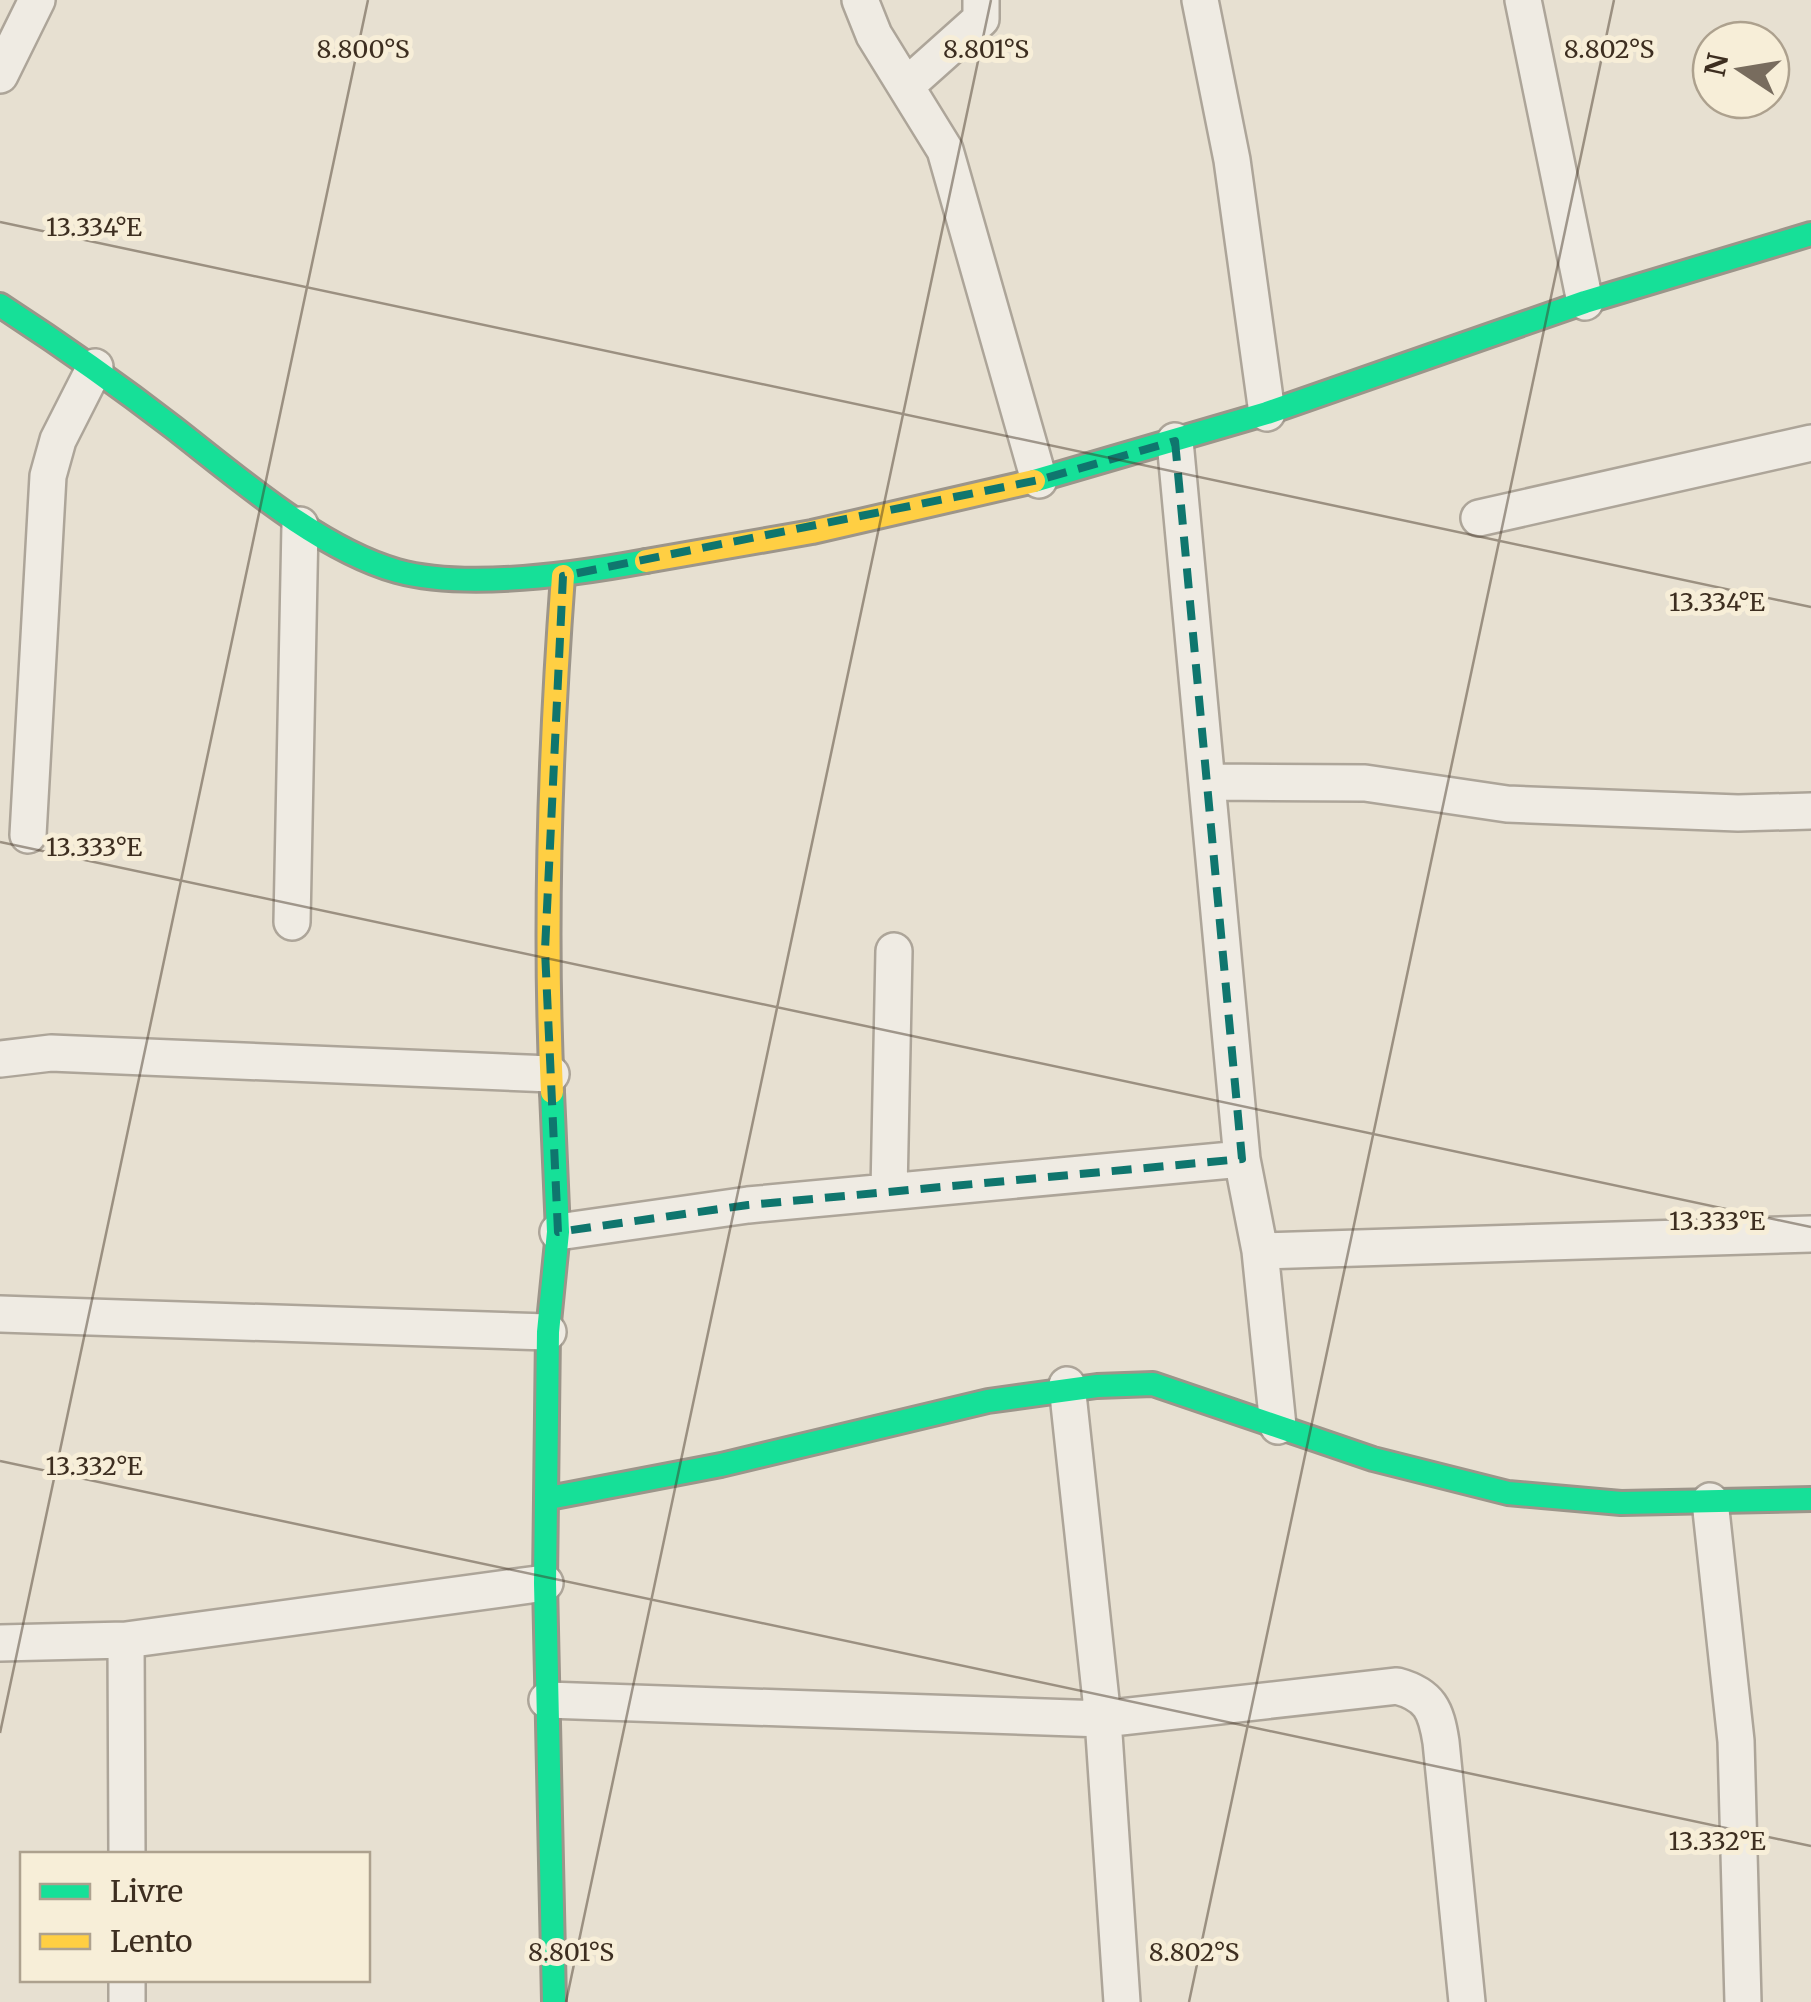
<svg xmlns="http://www.w3.org/2000/svg" width="1811" height="2002" viewBox="0 0 1811 2002" font-family="Merriweather,serif">
	<style>
		.lines { fill: none; stroke-linecap: round; stroke-linejoin: round }
		.street-casing { stroke: #ada599; stroke-width: 40 }
		.fast-casing { stroke: #9c958a; stroke-width: 28 }
		.slow-casing { stroke: #9c958a; stroke-width: 28 }
		.street { stroke: #efebe3; stroke-width: 35 }
		.fast { stroke: #16e098; stroke-width: 22 }
		.slow { stroke: #ffcf43; stroke-width: 22 }
		.marked { fill: none; stroke: #0f766e; stroke-width: 8; stroke-dasharray: 20 12; stroke-linejoin: round }
		.ticks { fill: none; stroke: #3d2e20; stroke-width: 2.5; stroke-opacity: 0.45 }
		.ticks-label { font-size: 25px; text-anchor: middle; fill: #3d2e20; stroke: #f7eed8; stroke-width: 10; stroke-linejoin: round; paint-order: stroke }
	</style>
	<rect width="100%" height="100%" fill="#e7e0d1"/>
	<g class="lines">
		<defs>
			<path id="street" d="M 860,0 L 874,35 L 945,150 L 1039,480
				M 1200,0 L 1232,160 L 1267,413
				M 1523,0 L 1585,302
				M 0,75 L 37,0
				M 906,86 L 981,19 L 981,0
				M 1175,441 L 1242,1159 L 1260,1251 L 1278,1426
				M 1479,518 L 1811,443
				M 1210,782 L 1365,783 L 1507,804 L 1738,813 L 1811,811
				M 28,835 L 48,476 L 58,440 L 95,367
				M 292,922 L 300,525
				M 0,1059 L 51,1053 L 551,1074
				M 889,1191 L 894,951
				M 558,1232 L 748,1205 L 1242,1159
				M 1260,1251 L 1811,1234
				M 0,1314 L 548,1332
				M 1067,1385 L 1103,1719 L 1122,2002
				M 1710,1501 L 1736,1741 L 1743,2002
				M 126,1640 L 127,1854
				M 0,1643 L 126,1640 L 545,1583
				M 547,1700 L 1103,1719 L 1397,1686 C 1430,1695 1436,1710 1441,1742 L 1467,2002
				M 127,1980 L 127,2002"/>
			<path id="fast" d="M 0,305 C 60,344 117,384 174,428 C 237,477 319,549 397,571 C 466,590 576,574 646,561
				M 1034,481 L 1267,413 L 1585,302 L 1811,234
				M 552,1092 L 558,1232 L 548,1332 L 545,1583 L 554,2002
				M 549,1498 L 721,1465 L 988,1401 L 1097,1386 L 1153,1384 L 1373,1459 L 1508,1493 L 1621,1503 L 1811,1499"/>
			<path id="slow" d="M 646,561 L 812,532 L 1034,481
				M 552,1092 C 544,919 550,749 563,576"/>
		</defs>
		<use href="#street" class="street-casing"/>
		<use href="#fast" class="fast-casing"/>
		<use href="#slow" class="slow-casing"/>
		<use href="#street" class="street"/>
		<use href="#fast" class="fast"/>
		<use href="#slow" class="slow"/>
	</g>
	<path class="marked" d="M 1175,441 L 1242,1159 L 748,1205 L 558,1232 L 545,950 L 563,576 L 1039,480 Z"/>
	<path class="ticks" d="M 0,222 L 1811,607M 0,842 L 1811,1227M 0,1461 L 1811,1846M 0,1733 L 368,0M 566,2002 L 991,0M 1189,2002 L 1614,0"/>
	<g class="ticks-label">
		<text x="363" y="58">8.800°S</text>
		<text x="986" y="58">8.801°S</text>
		<text x="1609" y="58">8.802°S</text>
		<text x="94" y="236">13.334°E</text>
		<text x="1717" y="611">13.334°E</text>
		<text x="94" y="856">13.333°E</text>
		<text x="1717" y="1230">13.333°E</text>
		<text x="94" y="1475">13.332°E</text>
		<text x="1717" y="1850">13.332°E</text>
		<text x="571" y="1961">8.801°S</text>
		<text x="1194" y="1961">8.802°S</text>
	</g>
	<rect x="20" y="1852" width="350" height="130" fill="#f7eed8" stroke="#ada18e" stroke-width="2.5"/>
	<rect x="40" y="1884" width="50" height="15" fill="#16e098" stroke="#ada18e" stroke-width="2.5"/>
	<text x="110" y="1902" font-size="30" fill="#3d2e20">Livre</text>
	<rect x="40" y="1934" width="50" height="15" fill="#ffcf43" stroke="#ada18e" stroke-width="2.5"/>
	<text x="110" y="1952" font-size="30" fill="#3d2e20">Lento</text>
	<g transform="translate(1741 70) rotate(282)"><circle r="48" fill="#f7eed8" stroke="#ada18e" stroke-width="2.5"/>
	<path d="M0-8L18 38L0 25L-18 38Z" fill="#786c5e"/>
	<text y="-15" font-size="28" font-weight="bold" text-anchor="middle" fill="#3d2e20">N</text>
	</g>
</svg>
